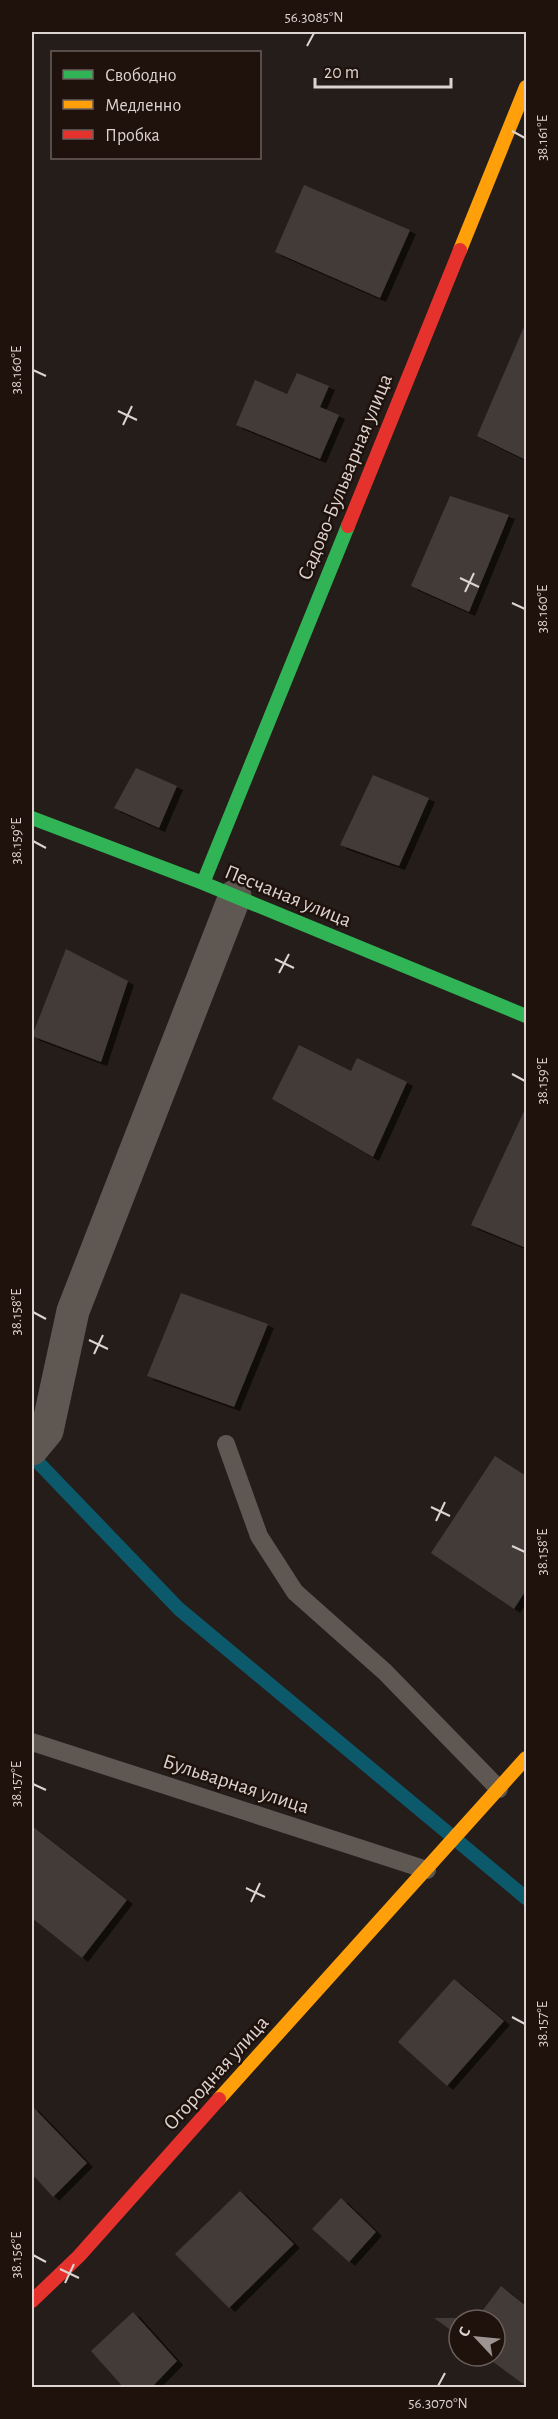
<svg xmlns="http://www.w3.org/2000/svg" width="558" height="2419" viewBox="0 0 558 2419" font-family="'Alegreya Sans',sans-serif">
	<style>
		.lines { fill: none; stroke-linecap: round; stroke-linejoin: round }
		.stream { stroke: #0c596b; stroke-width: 14 }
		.building { fill: #423b39; filter: url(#shadow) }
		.lane { stroke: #5f5852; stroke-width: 18 }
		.street { stroke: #5f5852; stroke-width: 33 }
		.fast { stroke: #30b455; stroke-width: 14 }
		.slow { stroke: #ff9f0a; stroke-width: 14 }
		.jam { stroke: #e5322d; stroke-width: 14 }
		.ticks { fill: none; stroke: #ddd3cf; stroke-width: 2 }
		.labels { text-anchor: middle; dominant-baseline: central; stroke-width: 5; stroke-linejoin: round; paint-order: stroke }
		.street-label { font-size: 21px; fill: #ddd3cf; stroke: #1f120d }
		.neatline { fill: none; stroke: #ddd3cf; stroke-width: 2 }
		.ticks-label { font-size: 15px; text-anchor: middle; fill: #ddd3cf }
	</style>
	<defs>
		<filter id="shadow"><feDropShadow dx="6" dy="4" stdDeviation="0" flood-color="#0009"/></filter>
	</defs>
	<rect width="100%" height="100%" fill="#251d1a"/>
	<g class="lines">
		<path class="stream" d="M 32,1456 L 179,1609 L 526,1898"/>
	</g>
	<path class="building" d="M 304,185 L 410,230 L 380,298 L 275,252 Z
		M 526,322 L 526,460 L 477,436 Z
		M 297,373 L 329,386 L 320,407 L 339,415 L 320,459 L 236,425 L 255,380 L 287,394 Z
		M 450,496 L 509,515 L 469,612 L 411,586 Z
		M 136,768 L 177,786 L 159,828 L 114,808 Z
		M 373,775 L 429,798 L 399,866 L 340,845 Z
		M 66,949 L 128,981 L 101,1062 L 32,1036 Z
		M 299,1045 L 351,1071 L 357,1058 L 407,1082 L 373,1157 L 272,1099 Z
		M 526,1107 L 526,1248 L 471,1225 Z
		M 181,1293 L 268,1324 L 234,1407 L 147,1376 Z
		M 495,1456 L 526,1476 L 526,1590 L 514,1609 L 431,1553 Z
		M 32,1826 L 127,1900 L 82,1958 L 32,1918 Z
		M 454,1979 L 504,2021 L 447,2086 L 398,2042 Z
		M 32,2106 L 87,2163 L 53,2197 L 32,2174 Z
		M 240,2191 L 294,2244 L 229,2308 L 175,2254 Z
		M 341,2198 L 376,2232 L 349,2262 L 312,2229 Z
		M 501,2286 L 526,2306 L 526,2386 L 485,2356 L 495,2356 L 495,2320 L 459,2320 L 459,2336 L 434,2318 L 477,2318 Z
		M 133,2312 L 177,2361 L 151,2388 L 124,2388 L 91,2351 Z"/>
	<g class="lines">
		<path class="lane" d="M 226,1444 L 259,1536 L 295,1592 L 385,1672 L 499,1789
			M 32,1742 L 427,1870"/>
		<path class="street" d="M 32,1449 L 47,1431 L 73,1311 L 235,896"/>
		<path class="fast" d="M 32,818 L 203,883 L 526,1016
			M 203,883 L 348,526"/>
		<path class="slow" d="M 460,250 L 526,87
			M 219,2099 L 526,1758"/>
		<path class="jam" d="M 348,526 L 460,250
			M 32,2301 L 79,2256 L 219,2099"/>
	</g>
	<path class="ticks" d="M 307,46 L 314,33M 512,131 L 525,138M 33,370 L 46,376M 118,411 L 137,420M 123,425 L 132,406M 460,578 L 479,587M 465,592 L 474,573M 512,603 L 525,609M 33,841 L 46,848M 275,959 L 294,968M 279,973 L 289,954M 512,1074 L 525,1081M 33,1312 L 46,1319M 89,1340 L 108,1349M 94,1354 L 103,1335M 431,1507 L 450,1516M 436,1521 L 445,1502M 512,1546 L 525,1552M 33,1784 L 46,1790M 246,1888 L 265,1897M 251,1902 L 260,1883M 512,2017 L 525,2024M 33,2255 L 46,2262M 60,2269 L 79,2278M 65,2283 L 74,2264M 438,2386 L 445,2373"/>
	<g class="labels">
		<g class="street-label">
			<text transform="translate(345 477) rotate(-68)">Садово-Бульварная улица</text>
			<text transform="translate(288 896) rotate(22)">Песчаная улица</text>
			<text transform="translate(236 1784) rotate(18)">Бульварная улица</text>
			<text transform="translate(216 2073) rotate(-48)">Огородная улица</text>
		</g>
	</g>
	<rect width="558" height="2419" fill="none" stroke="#1f120d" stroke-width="66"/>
	<rect x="51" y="51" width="210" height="108" fill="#1f120d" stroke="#6b5f5b" stroke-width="1.5"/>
	<rect x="63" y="70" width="30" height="9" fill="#30b455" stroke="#6b5f5b" stroke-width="1.5"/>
	<text x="105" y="81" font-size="18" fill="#ddd3cf">Свободно</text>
	<rect x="63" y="100" width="30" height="9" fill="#ff9f0a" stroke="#6b5f5b" stroke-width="1.5"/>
	<text x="105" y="111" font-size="18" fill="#ddd3cf">Медленно</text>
	<rect x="63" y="130" width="30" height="9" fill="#e5322d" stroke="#6b5f5b" stroke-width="1.5"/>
	<text x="105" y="141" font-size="18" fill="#ddd3cf">Пробка</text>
	<g transform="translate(477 2338) rotate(296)"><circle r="28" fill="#1f120d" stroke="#6b5f5b" stroke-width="1.5"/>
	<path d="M0-4.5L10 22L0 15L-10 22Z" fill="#9d9390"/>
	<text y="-9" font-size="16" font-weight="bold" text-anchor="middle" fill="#ddd3cf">С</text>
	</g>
	<path d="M315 78v9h136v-9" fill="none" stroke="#ddd3cf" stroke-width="3"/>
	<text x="324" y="78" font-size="18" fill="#ddd3cf" stroke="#1f120d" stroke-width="4.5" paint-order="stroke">20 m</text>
	<rect x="33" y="33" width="492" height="2353" class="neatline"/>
	<g class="ticks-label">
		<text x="314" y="22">56.3085°N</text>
		<text transform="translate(542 138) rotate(-90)" y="5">38.161°E</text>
		<text transform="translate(16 370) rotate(-90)" y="5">38.160°E</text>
		<text transform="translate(542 609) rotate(-90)" y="5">38.160°E</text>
		<text transform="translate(16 841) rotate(-90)" y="5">38.159°E</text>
		<text transform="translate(542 1081) rotate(-90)" y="5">38.159°E</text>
		<text transform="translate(16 1312) rotate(-90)" y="5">38.158°E</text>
		<text transform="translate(542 1552) rotate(-90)" y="5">38.158°E</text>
		<text transform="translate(16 1784) rotate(-90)" y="5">38.157°E</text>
		<text transform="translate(542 2024) rotate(-90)" y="5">38.157°E</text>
		<text transform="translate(16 2255) rotate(-90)" y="5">38.156°E</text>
		<text x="438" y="2408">56.3070°N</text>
	</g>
</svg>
